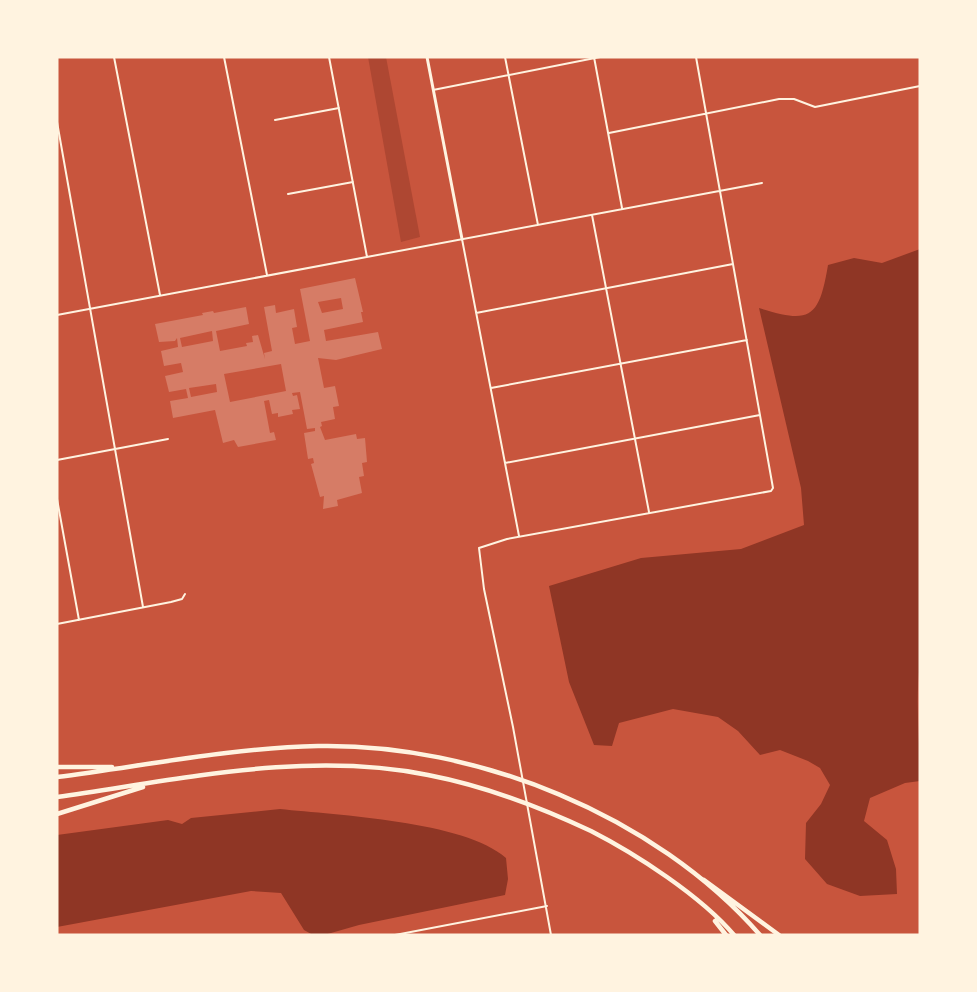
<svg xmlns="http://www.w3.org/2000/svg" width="977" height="992" viewBox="0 0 977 992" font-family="Roboto,sans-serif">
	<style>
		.green { fill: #ae4732 }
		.water { fill: #8f3625 }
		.building { fill: #d67c66; fill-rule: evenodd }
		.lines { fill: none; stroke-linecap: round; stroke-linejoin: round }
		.minor { stroke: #fff3e0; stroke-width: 2 }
		.tertiary { stroke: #fff3e0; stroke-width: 3 }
		.motorway { stroke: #fff3e0; stroke-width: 4.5 }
	</style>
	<rect width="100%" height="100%" fill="#c8553d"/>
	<path class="green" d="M 368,57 L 386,57 L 420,237 L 401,242 Z"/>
	<path class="water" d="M 920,249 L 920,663 C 915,701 920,742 920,781 L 905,783 L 870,798 L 864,821 L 887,840 L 896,869 L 897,894 L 860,896 L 827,884 L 805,859 L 806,823 L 821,804 L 830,785 L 820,768 L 808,761 L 780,750 L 760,755 L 738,731 L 718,717 L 673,709 L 619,723 L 612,746 L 594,745 L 569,682 L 549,586 L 641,558 L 741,549 L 804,525 L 801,488 L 759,308 C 810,324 819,319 828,265 L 854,258 L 882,263 Z
		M 280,809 C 336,815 465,821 506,858 L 508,879 L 505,895 L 359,925 L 324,935 L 313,935 L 304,930 L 281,893 L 251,891 L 57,927 L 57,835 L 168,820 L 182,824 L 191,818 Z"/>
	<path class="building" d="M 355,278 L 363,312 L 361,312 L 363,322 L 324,330 L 326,341 L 378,332 L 382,349 L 336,360 L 318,358 L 324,388 L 335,386 L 339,406 L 333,407 L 335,419 L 321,422 L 322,426 L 320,427 L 325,440 L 356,434 L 357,439 L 365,438 L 367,462 L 362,463 L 364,476 L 359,477 L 362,493 L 337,500 L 338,506 L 323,509 L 324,496 L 320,497 L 311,464 L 314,463 L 313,458 L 308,459 L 304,433 L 315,431 L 315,428 L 307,429 L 300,392 L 292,393 L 293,396 L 297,395 L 300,409 L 292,410 L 293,414 L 278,417 L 278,413 L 272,414 L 269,400 L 264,401 L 270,433 L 274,432 L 276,440 L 238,447 L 234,440 L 223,443 L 215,410 L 173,418 L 170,401 L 188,398 L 186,389 L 169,392 L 165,376 L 183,372 L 181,363 L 164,366 L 161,351 L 178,347 L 177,338 L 175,341 L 159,342 L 155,324 L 203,315 L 202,313 L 213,311 L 214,313 L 246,307 L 249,324 L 216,331 L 220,351 L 247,346 L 246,343 L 253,342 L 252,336 L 258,335 L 265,359 L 264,353 L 272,351 L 264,307 L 275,305 L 276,313 L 294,309 L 297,327 L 292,328 L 295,344 L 310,341 L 300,289 ZM 341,298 L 343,309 L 322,313 L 318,302 ZM 212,331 L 213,341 L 182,347 L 180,338 ZM 281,364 L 286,391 L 230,402 L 224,374 ZM 216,384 L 217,392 L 191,397 L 189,388 Z"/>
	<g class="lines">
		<path class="minor" d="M 114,57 L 160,295
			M 224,57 L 267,275
			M 329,57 L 367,257
			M 505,57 L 538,225
			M 594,57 L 622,208
			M 433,90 L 600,57
			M 275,120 L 339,108
			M 57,122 L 143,607
			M 609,133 L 779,99 L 794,99 L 815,107 L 920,86
			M 288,194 L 353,182
			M 592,215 L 649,512
			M 462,239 L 519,536
			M 476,313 L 733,264
			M 57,315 L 762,183
			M 491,388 L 747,340
			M 57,460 L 168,439
			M 505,463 L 760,415
			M 57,499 L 79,620
			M 57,624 L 171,602 L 182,599 L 185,594
			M 395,935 L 547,906
			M 551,935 L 513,727 L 484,589 L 479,548 L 507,539 L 771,491 L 773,488 L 696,57"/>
		<path class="tertiary" d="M 427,57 L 462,239"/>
		<path class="motorway" d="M 57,767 L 112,767
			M 57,777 C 143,766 231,748 318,746 C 476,743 655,815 760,935
			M 57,797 C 178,780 306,750 428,775 C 485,786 538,806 591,831 C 636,854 701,896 734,935
			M 57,814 L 143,787
			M 704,880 L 779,935
			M 715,921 L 726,935"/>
	</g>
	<rect width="977" height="992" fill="none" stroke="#fff3e0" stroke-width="117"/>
</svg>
